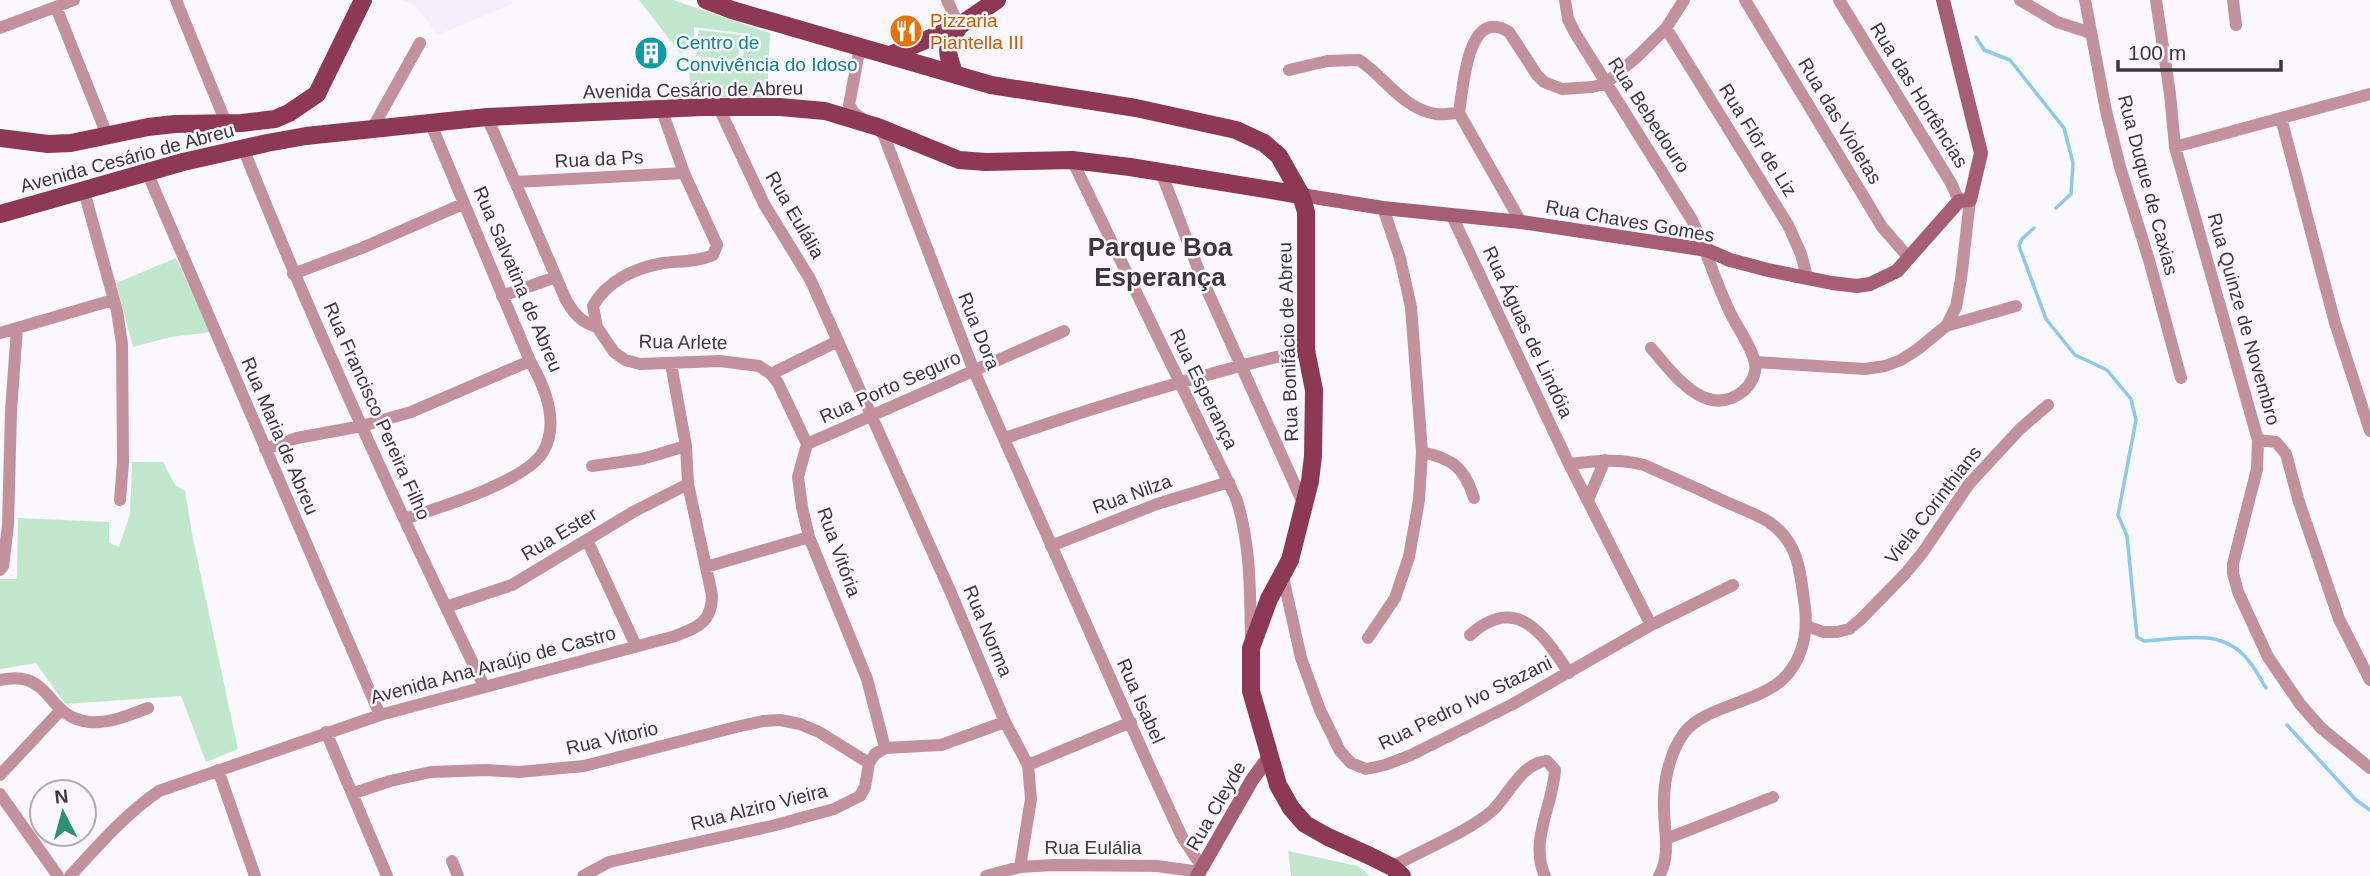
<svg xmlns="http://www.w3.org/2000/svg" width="2370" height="876" viewBox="0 0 2370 876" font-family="Arial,sans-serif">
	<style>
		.built { fill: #f6edfd }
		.green { fill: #c0e7cc }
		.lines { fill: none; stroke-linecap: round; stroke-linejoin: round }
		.stream { stroke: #8cc9ec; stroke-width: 3.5 }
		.street { stroke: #c3919e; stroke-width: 12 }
		.secondary { stroke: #a55e73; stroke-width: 14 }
		.primary { stroke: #8d3855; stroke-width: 18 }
		.labels { text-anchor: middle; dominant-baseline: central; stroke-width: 5; stroke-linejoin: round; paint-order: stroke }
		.food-label { font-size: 19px; fill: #c56008; stroke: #fbf7ff; text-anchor: start }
		.culture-label { font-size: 19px; fill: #0d838f; stroke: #fbf7ff; text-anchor: start }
		.street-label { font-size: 19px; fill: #3c3840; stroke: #fbf7ff }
		.district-label { font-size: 26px; font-weight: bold; fill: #3c3840; stroke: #fbf7ff }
	</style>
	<rect width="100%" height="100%" fill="#fbf7ff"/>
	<path class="built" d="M 403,0 L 511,0 L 513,4 L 437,35 L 434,29 L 414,5 Z"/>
	<path class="green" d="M 639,0 L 673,0 L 770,33 L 767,98 L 663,97 L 691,87 L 689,73 L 735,70 L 742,64 L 747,34 L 694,27 L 694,49 L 680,53 Z
		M 699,30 L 741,35 L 738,60 L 696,56 Z
		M 176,258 L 211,332 L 171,337 L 133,347 L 116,283 Z
		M 132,462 L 163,462 L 175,485 L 185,491 L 193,539 L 238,749 L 206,762 L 181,696 L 65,704 L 36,663 L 0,669 L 0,579 L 17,579 L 18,518 L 109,522 L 109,543 L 119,547 L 130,514 Z
		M 1288,851 L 1358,866 L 1370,876 L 1291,876 Z"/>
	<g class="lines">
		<path class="stream" d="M 1976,37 L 1984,50 L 2010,60 L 2064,128 L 2073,163 L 2071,194 L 2056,208
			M 2034,228 L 2022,239 L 2019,246 L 2046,319 L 2075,355 L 2107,370 L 2131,399 L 2136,420 L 2118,515 L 2127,536 L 2137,637 L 2144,641 C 2181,639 2222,627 2248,660 C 2255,668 2260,678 2266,688
			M 2287,725 L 2356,800 L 2370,810"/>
		<path class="street" d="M 176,0 L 226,123
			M 947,0 L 959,26
			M 1565,0 L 1568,19 L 1575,33 L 1692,220 C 1706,249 1715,281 1729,310 C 1735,325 1753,348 1755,364 C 1757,374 1750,386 1742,392 C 1705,420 1673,373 1651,348
			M 1745,0 L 1882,227 L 1909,258
			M 1839,0 L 1951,183 L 1959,201
			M 2020,0 L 2057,22 L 2091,33
			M 2085,0 L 2106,111 L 2120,167 L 2149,260 L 2181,378
			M 2156,0 L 2170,94 L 2175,147 L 2258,440 L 2257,469 L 2233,564 L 2233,573 L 2238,592 L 2268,657 L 2300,704 L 2321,728 L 2370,768
			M 2233,0 L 2236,25
			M 56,7 L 107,135
			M 0,28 L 74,0
			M 1666,28 L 1788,225 L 1801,254 L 1807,277
			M 860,47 L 849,105 L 854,113 L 864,120
			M 1289,70 L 1327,61 L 1359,60 C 1385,77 1403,109 1436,114 C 1443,115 1451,113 1459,113
			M 661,108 L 684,173 L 717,245 L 713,255 C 697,262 680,261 663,263 C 635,268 607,281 593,306 L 597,327 L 614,352 L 625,360 L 640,364 L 720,361 L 759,366 L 771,374 L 778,383 L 807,444 L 798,477 L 802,507 L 809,537 L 867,679 L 885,748
			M 719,108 L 764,204 L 810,279 L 951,593 L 1005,722 L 1028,765 L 1031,799 L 1020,867
			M 487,117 L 566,300 C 574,314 581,322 597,327
			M 2281,118 L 2335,323 L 2370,431
			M 878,127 L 884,136 L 974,371 L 1147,761 L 1182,837 L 1202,867
			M 372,129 L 420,43
			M 2175,147 L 2370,94
			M 243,148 C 316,331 398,510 484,686
			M 1072,160 L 1236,498 C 1251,544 1250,593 1251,640
			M 147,172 L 380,715
			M 1161,172 L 1202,279 L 1304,505
			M 515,182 L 684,173
			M 84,191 L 117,311 L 122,344 L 123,462 L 120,500
			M 1452,216 L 1569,464 L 1651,625
			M 1521,222 L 1459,113 C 1463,89 1467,5 1509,32 L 1537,75 L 1544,82 L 1562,89 L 1592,87 L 1605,84 L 1638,56 L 1666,28 L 1684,0
			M 293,274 L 362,248 L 463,204
			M 502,296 L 556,277
			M 1946,326 L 2016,306
			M 0,333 L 113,300
			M 1755,362 L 1865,369 L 1885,366 L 1901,360 L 1918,349 L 1946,326 L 1956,307 L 1961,279 L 1970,200
			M 771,374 L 838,341
			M 1005,438 C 1104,404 1204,373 1306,350
			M 2258,440 L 2276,442 L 2286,454 L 2299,502 L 2339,619 L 2370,680
			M 807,444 L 1064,331
			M 265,449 L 297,438 L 362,426 L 411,412 L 530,361
			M 1422,452 C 1453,459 1464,467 1474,498
			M 1569,464 C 1595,461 1618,458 1644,465 C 1671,477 1699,489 1726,502 C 1740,508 1756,514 1769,522 C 1779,529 1788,539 1793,550 C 1801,567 1802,589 1805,607 C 1808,634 1802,661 1782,680 C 1756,703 1703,707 1684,733 C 1669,754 1663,783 1664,808 C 1664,831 1671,856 1659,876
			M 592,466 L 642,459 L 686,446
			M 1588,500 L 1605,460
			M 404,519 C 438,508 525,482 543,452 C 560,423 545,387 530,361 L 430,122
			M 587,540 L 636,646
			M 1051,546 L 1157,504 L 1229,482
			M 706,567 L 809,537
			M 0,570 L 3,566 L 8,525 L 11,411 L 17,328
			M 1283,577 L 1301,658 L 1320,710 L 1340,751 L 1351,763 L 1366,769 L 1385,765 L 1411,755 L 1513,704 L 1651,625 L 1733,585
			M 446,607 L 512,585 L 633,512 L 688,484
			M 1807,626 L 1823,632 L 1837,632 L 1849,629 L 1860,620 L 1905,574 L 1923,552 L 1969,484 L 2020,429 L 2048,405
			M 1470,635 C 1517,593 1544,635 1569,673
			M 1368,638 L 1395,598 L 1409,557 L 1419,500 L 1422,452 L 1411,307 L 1400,258 L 1383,208
			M 0,680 C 9,678 18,677 27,680 C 52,688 54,718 89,722 C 108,724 130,715 148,708
			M 326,732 L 387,876
			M 1028,765 L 1131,722
			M 218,770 L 255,876
			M 0,775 L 60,711
			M 354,793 L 390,781 L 431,772 L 486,770 L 519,772 L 584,766 L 736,727 L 763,721 L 780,720 L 800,724 L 819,732 L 869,763
			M 0,794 L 58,876
			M 1666,839 L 1773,797
			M 452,861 L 458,876
			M 1392,867 C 1422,850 1466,833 1492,811 C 1509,795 1521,763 1547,761 L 1555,770 C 1553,805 1529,842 1545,876
			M 70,876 C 98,846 124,815 159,791 L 380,715 L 672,637 C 696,628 712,624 712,595 L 688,484 L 686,446 L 671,364
			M 583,876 L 609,862 L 772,826 L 834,809 L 860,796 L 865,787 L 869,763 L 875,754 L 885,748 L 941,745 L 1005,722
			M 986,876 L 1020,867 L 1054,865 L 1157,866 L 1200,872"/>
		<path class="secondary" d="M 1301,195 L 1383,208 L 1521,222 L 1707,250 L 1730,260 L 1768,270 L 1832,283 L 1857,286 L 1870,284 L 1897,271 L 1959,201 L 1970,200 L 1981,153 L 1943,0
			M 1197,876 L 1252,780 L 1269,757"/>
		<path class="primary" d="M 706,0 L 732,10 L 991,85 L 1136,108 L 1236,130 L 1264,143 L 1279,156 L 1301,195 L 1306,212 L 1306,350 L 1314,390 L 1313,456 L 1310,481 L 1290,560 L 1269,599 L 1251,648 L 1251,691 L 1278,785 L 1291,808 L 1305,824 L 1328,837 L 1370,856 L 1392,867 L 1402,876
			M 890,55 L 959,26 L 997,0
			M 954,73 C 945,47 946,49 959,26
			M 0,138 L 48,144 L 71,143 L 148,127 L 175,124 L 242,123 L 275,119 L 289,113 L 317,94 L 363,0
			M 0,214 L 183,162 L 267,143 L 306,136 L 487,117 L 702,107 L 780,107 L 825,111 L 878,127 L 959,160 L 986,162 L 1072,160 L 1130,167 L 1301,195"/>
	</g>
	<defs>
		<symbol id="restaurant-disc" viewBox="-11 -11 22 22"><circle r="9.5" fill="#e8710a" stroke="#fbf7ff"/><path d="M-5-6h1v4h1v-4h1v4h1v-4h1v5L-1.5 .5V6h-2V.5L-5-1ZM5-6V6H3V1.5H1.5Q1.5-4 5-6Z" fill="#fff"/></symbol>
		<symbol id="building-disc" viewBox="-11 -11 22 22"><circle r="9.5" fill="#0f9aa8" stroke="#fbf7ff"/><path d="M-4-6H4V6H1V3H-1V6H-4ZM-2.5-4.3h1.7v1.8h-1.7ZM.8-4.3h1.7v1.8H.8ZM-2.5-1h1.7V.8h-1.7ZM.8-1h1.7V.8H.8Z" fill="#fff"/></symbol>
	</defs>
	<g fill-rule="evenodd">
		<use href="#restaurant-disc" x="887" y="12" width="38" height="38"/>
		<use href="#building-disc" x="632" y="34" width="38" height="38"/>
	</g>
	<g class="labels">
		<g class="food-label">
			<text x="930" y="20">Pizzaria<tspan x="930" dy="22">Piantella III</tspan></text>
		</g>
		<g class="culture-label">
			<text x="676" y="42">Centro de<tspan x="676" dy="22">Convivência do Idoso</tspan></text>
		</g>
		<g class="street-label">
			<text transform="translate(693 90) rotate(-1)">Avenida Cesário de Abreu</text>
			<text transform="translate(1919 95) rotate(58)">Rua das Hortências</text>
			<text transform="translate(1649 115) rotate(57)">Rua Bebedouro</text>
			<text transform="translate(1840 121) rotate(59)">Rua das Violetas</text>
			<text transform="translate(1758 140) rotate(58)">Rua Flôr de Liz</text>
			<text transform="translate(127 158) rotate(-15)">Avenida Cesário de Abreu</text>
			<text transform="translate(599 159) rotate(-3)">Rua da Ps</text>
			<text transform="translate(2148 185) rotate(75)">Rua Duque de Caxias</text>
			<text transform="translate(795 215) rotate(60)">Rua Eulália</text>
			<text transform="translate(1630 221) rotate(10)">Rua Chaves Gomes</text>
			<text transform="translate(518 279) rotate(67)">Rua Salvatina de Abreu</text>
			<text transform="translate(2244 319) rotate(74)">Rua Quinze de Novembro</text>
			<text transform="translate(979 331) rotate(68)">Rua Dora</text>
			<text transform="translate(1528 332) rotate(65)">Rua Águas de Lindóia</text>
			<text transform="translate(683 342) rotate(1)">Rua Arlete</text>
			<text transform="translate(1288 342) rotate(-92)">Rua Bonifácio de Abreu</text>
			<text transform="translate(890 387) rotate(-24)">Rua Porto Seguro</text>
			<text transform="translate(1204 389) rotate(64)">Rua Esperança</text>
			<text transform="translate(377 411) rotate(66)">Rua Francisco Pereira Filho</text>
			<text transform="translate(280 436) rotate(67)">Rua Maria de Abreu</text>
			<text transform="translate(1132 494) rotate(-20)">Rua Nilza</text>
			<text transform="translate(1933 505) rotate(-52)">Viela Corinthians</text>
			<text transform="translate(559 534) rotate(-31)">Rua Ester</text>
			<text transform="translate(839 552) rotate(70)">Rua Vitória</text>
			<text transform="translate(988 631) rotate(67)">Rua Norma</text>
			<text transform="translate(493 665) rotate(-15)">Avenida Ana Araújo de Castro</text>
			<text transform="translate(1141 701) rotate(66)">Rua Isabel</text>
			<text transform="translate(1465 703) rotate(-26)">Rua Pedro Ivo Stazani</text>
			<text transform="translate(612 738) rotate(-13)">Rua Vitorio</text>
			<text transform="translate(1216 806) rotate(-60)">Rua Cleyde</text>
			<text transform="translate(759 807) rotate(-14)">Rua Alziro Vieira</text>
			<text x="1093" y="847">Rua Eulália</text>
		</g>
		<g class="district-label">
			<text x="1160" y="247">Parque Boa<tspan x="1160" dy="30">Esperança</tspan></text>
		</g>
	</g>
	<g transform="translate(63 813) rotate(354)"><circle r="33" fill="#fbf7ff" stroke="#afabb3" stroke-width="2"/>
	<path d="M0-5L12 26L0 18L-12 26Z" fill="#2d936f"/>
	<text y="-10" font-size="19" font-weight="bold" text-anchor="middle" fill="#3c3840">N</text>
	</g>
	<path d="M2118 60v10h163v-10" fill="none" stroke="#3c3840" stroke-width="3.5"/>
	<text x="2128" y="60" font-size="21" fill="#3c3840" stroke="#fbf7ff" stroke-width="5" paint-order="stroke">100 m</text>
</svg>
